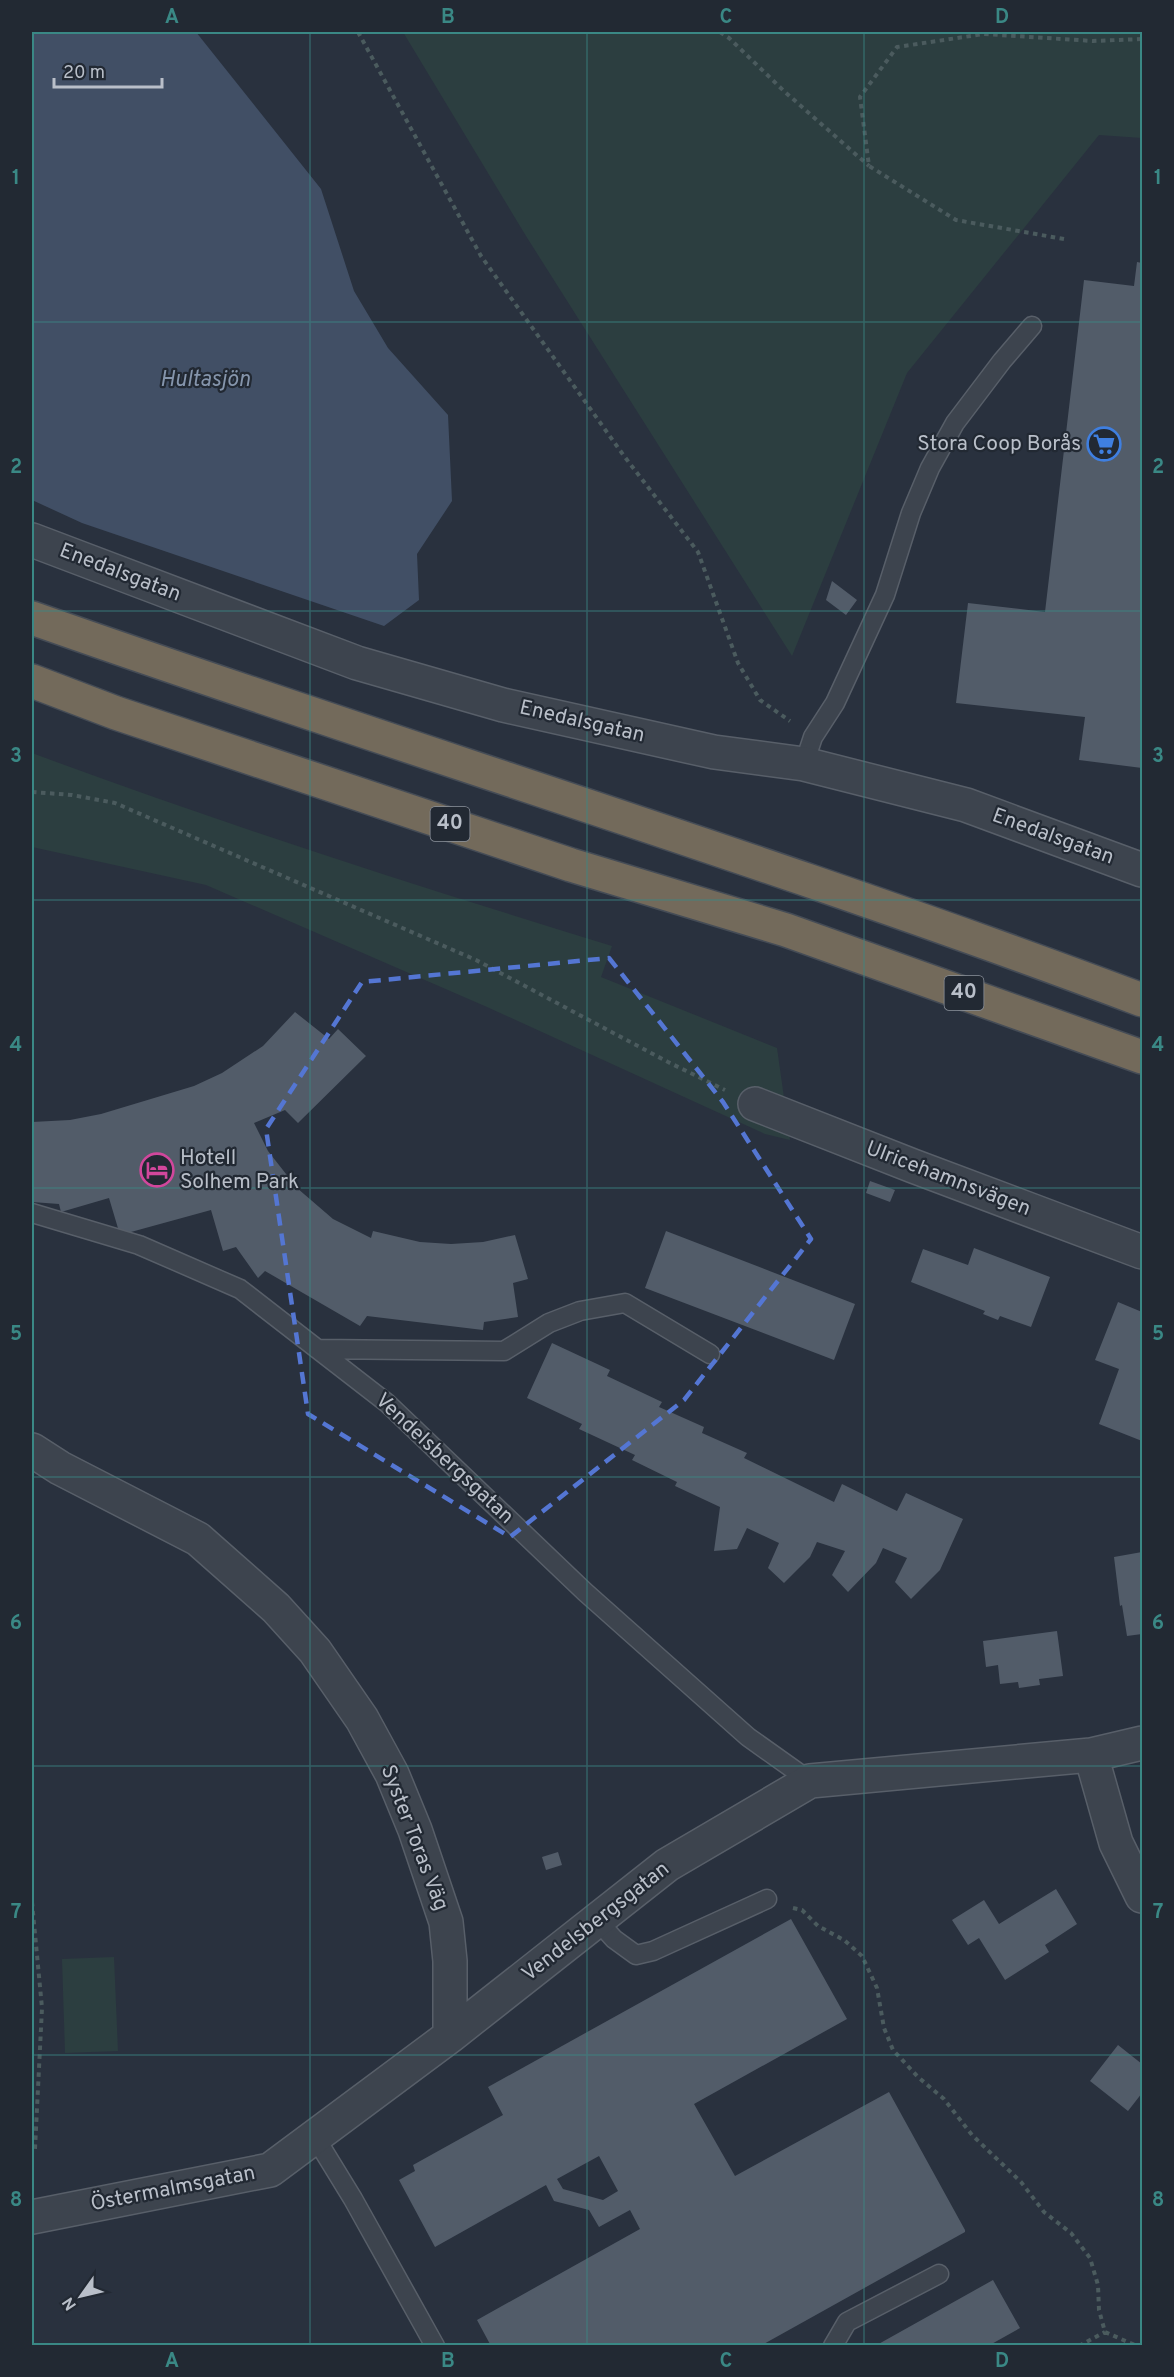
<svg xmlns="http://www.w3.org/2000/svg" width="1174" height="2377" viewBox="0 0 1174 2377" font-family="Overpass,sans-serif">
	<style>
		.green { fill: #2c3e40 }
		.water { fill: #414f65 }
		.building { fill: #525c69; fill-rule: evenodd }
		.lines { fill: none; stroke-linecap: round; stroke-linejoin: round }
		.service-casing { stroke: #585f69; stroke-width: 21 }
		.minor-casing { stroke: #585f69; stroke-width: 36 }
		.tertiary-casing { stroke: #585f69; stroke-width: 36 }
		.motorway-casing { stroke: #454c56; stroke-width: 36 }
		.path { stroke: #4b5b5e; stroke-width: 4; stroke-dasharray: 4.5 4.5; stroke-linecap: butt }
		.service { stroke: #3d444e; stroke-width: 18 }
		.minor { stroke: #3d444e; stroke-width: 33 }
		.tertiary { stroke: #3d444e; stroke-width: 33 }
		.motorway { stroke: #736a5b; stroke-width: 33 }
		.marked { fill: none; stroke: #5476d3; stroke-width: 4.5; stroke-dasharray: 12 8; stroke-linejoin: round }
		.grid { fill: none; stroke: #3a8885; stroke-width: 1.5; stroke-opacity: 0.55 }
		.labels { text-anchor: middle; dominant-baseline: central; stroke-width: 4.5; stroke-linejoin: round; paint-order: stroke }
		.shield { fill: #222933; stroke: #8c929c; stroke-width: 1.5 }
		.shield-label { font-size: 20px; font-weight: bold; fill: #b9bfc9 }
		.poi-label { font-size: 21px; fill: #b9bfc9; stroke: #222933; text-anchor: end }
		.street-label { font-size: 21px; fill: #b9bfc9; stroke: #222933 }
		.water-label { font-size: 22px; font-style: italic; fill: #8595ac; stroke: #222933 }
		.neatline { fill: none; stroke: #3a8885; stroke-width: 2 }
		.grid-label { font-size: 20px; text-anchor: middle; font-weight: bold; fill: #3a8885 }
	</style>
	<rect width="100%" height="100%" fill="#29313e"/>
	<path class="green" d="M 403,32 L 1142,32 L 1142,138 L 1099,135 L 907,373 L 792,656 L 526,236 Z
		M 32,753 C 223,824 417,886 612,946 L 601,977 L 777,1048 L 790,1140 L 765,1134 L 487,1007 L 206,885 L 32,847 Z
		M 114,1957 L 118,2051 L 65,2053 L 62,1959 Z"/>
	<path class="water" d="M 32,32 L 196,32 L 321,189 L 354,291 L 388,348 L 448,415 L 452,501 L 417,554 L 419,600 L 384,626 L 82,523 L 32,500 Z"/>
	<path class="building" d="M 1137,262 L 1142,263 L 1142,768 L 1079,760 L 1085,717 L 956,703 L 968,603 L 1045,612 L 1084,280 L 1134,286 Z
		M 832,581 L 857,600 L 846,615 L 826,600 Z
		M 295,1012 L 329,1039 L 338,1029 L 366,1056 L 298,1123 L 285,1110 L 254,1123 L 268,1151 L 297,1188 L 333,1219 L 371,1238 L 373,1231 L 420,1242 L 451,1244 L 483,1242 L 515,1235 L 528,1279 L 513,1283 L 518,1317 L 484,1322 L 483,1330 L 367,1316 L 360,1326 L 265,1271 L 258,1278 L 236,1247 L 223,1251 L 211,1210 L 120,1235 L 109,1198 L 61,1212 L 59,1204 L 32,1202 L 32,1122 L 70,1120 L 101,1114 L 194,1086 L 222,1073 L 263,1046 Z
		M 870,1181 L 895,1190 L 890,1202 L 866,1193 Z
		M 666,1231 L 855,1304 L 834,1360 L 645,1288 Z
		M 974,1248 L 1050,1277 L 1031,1327 L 1000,1316 L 998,1320 L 983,1314 L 985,1311 L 911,1282 L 923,1249 L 968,1265 Z
		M 1118,1302 L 1142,1312 L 1142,1441 L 1099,1424 L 1119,1369 L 1095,1360 Z
		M 552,1343 L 610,1370 L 607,1376 L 662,1402 L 659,1407 L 704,1427 L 702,1433 L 747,1453 L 744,1458 L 834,1502 L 842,1484 L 897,1511 L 906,1493 L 963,1519 L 940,1570 L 911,1599 L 895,1582 L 907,1558 L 883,1548 L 876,1563 L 848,1592 L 832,1575 L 845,1551 L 817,1542 L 810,1557 L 784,1583 L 768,1568 L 779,1543 L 747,1528 L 737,1549 L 714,1551 L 720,1507 L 675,1486 L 677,1482 L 632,1460 L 635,1455 L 579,1429 L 582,1424 L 527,1398 Z
		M 1142,1552 L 1142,1634 L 1127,1636 L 1122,1605 L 1120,1606 L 1114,1557 Z
		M 1057,1631 L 1063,1676 L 1039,1679 L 1040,1685 L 1019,1688 L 1018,1682 L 1000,1684 L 998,1665 L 986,1667 L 983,1641 Z
		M 558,1852 L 562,1865 L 546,1870 L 542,1857 Z
		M 1056,1889 L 1077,1924 L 1045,1945 L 1049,1952 L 1005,1980 L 979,1938 L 968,1945 L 952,1920 L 984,1900 L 999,1924 Z
		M 791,1919 L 847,2019 L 694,2104 L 735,2176 L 889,2092 L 965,2230 L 965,2232 L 760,2346 L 491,2346 L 477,2320 L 640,2229 L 630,2210 L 599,2227 L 589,2210 L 554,2201 L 546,2185 L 435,2247 L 399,2180 L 415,2171 L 413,2165 L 503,2115 L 488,2087 ZM 599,2156 L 618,2191 L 603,2200 L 563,2189 L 557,2179 Z
		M 1118,2045 L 1142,2064 L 1142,2093 L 1128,2111 L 1090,2081 Z
		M 993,2280 L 1020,2328 L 988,2346 L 875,2346 Z"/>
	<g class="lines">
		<defs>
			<path id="service" d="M 804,764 L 813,737 L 835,703 L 885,595 L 911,513 L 930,468 L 955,423 L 1002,361 L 1032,326
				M 32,1213 L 139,1245 L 240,1289 L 387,1403 L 585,1592 L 748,1737 L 810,1781
				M 317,1349 L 504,1351 L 549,1323 L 580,1311 L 625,1303 L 710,1354
				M 596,1919 L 614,1939 L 636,1955 L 653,1951 L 767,1899
				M 315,2137 L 353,2199 L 435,2346
				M 833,2346 L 847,2322 L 939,2274"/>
			<path id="minor" d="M 755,1104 L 913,1166 L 1142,1252
				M 32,1450 L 60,1468 L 198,1539 L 276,1608 L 315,1651 L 362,1719 L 392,1774 L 415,1830 L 446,1922 L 450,1961 L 450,2036
				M 1091,1755 L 1116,1843 L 1142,1896
				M 32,2217 L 270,2170 L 450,2036 L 667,1865 L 810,1781 L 1091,1755 L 1142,1743"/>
			<path id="tertiary" d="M 32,540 L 357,663 L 503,705 L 714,752 L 804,764 L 966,805 L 1142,870"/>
			<path id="motorway" d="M 32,618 C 401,748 776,862 1142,1000
				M 32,681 L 116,713 L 571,865 L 786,930 L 1142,1057"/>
		</defs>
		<use href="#service" class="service-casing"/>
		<use href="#minor" class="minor-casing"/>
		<use href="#tertiary" class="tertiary-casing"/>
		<use href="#motorway" class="motorway-casing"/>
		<path class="path" d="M 358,32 L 481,256 L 624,456 L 698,552 L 738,663 L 760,700 L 790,721
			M 720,32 L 729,38 L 785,92 L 869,166
			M 1064,239 L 956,220 L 869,166 L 860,97 L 897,47 L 984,34 L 1093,41 L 1142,39
			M 32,792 L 72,795 L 115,803 L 476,960 L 668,1062 L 725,1090
			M 32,1902 L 42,2008 L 35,2149 L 32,2149
			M 793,1908 L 802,1910 L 818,1926 L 844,1940 L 862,1956 L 877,1988 L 884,2028 L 893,2050 L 918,2077 L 944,2099 L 972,2135 L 1021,2182 L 1044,2212 L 1071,2233 L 1090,2258 L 1098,2285 L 1099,2310 L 1105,2332 L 1137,2346
			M 1079,2346 L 1105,2332"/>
		<use href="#service" class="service"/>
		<use href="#minor" class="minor"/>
		<use href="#tertiary" class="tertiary"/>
		<use href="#motorway" class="motorway"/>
	</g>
	<path class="marked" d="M 609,958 L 723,1102 L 811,1239 L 684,1400 L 510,1537 L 308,1414 L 266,1129 L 362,982 Z"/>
	<path class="grid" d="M 310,32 L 310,2346M 587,32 L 587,2346M 864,32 L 864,2346M 32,322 L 1142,322M 32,611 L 1142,611M 32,900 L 1142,900M 32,1188 L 1142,1188M 32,1477 L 1142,1477M 32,1766 L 1142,1766M 32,2055 L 1142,2055"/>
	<defs>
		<symbol id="supermarket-ring" viewBox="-11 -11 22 22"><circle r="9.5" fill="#222933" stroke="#3f7fe0" stroke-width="1.5"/><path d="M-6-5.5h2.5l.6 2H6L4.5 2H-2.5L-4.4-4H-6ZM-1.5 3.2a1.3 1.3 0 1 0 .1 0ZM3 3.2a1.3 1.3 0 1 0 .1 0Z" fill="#3f7fe0"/></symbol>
		<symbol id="hotel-ring" viewBox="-11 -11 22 22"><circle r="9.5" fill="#222933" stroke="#d1479c" stroke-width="1.5"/><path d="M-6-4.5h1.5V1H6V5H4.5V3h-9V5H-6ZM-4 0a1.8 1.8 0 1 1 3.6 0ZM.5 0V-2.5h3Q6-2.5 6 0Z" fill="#d1479c"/></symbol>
	</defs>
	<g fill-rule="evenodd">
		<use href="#supermarket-ring" x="1085" y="425" width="38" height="38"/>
		<use href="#hotel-ring" x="138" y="1151" width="38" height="38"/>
	</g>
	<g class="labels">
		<g class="shield">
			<rect x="430.5" y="807" width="39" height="34" rx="4.5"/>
			<rect x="944.5" y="976" width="39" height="34" rx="4.5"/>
		</g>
		<g class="shield-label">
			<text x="450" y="824">40</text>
			<text x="964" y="993">40</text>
		</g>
		<g class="poi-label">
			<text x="1081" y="444">Stora Coop Borås</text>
			<text x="180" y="1158" text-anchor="start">Hotell<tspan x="180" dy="24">Solhem Park</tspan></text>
		</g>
		<g class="street-label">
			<text transform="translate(120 573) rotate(21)">Enedalsgatan</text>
			<text transform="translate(582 722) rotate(13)">Enedalsgatan</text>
			<text transform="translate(1053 837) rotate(20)">Enedalsgatan</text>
			<text transform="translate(948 1179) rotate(21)">Ulricehamnsvägen</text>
			<text transform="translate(444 1459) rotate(43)">Vendelsbergsgatan</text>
			<text transform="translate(414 1838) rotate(69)">Syster Toras Väg</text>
			<text transform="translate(596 1922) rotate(-38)">Vendelsbergsgatan</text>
			<text transform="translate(173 2189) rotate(-11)">Östermalmsgatan</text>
		</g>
		<g class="water-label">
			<text x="205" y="380">Hultasjön</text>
		</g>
	</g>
	<rect width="1174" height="2377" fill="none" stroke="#222933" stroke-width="66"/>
	<g transform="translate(81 2296) rotate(236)" stroke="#222933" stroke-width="4.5" paint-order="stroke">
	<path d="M0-4.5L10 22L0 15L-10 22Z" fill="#b9bfc9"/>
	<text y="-9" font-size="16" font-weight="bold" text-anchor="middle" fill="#b9bfc9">N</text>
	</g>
	<path d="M54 78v9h108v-9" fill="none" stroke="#b9bfc9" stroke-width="3"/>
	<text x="63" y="78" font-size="18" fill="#b9bfc9" stroke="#222933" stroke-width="4.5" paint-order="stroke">20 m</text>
	<rect x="33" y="33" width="1108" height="2311" class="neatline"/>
	<g class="grid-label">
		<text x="172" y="23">A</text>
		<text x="448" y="23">B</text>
		<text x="726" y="23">C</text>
		<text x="1002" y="23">D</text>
		<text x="16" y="184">1</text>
		<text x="1158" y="184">1</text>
		<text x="16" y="473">2</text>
		<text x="1158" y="473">2</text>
		<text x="16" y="762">3</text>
		<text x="1158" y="762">3</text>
		<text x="16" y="1051">4</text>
		<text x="1158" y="1051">4</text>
		<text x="16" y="1340">5</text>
		<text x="1158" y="1340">5</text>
		<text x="16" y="1629">6</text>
		<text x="1158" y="1629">6</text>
		<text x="16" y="1918">7</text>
		<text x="1158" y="1918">7</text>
		<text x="16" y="2206">8</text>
		<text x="1158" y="2206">8</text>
		<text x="172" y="2367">A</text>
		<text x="448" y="2367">B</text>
		<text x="726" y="2367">C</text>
		<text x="1002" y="2367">D</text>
	</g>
</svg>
